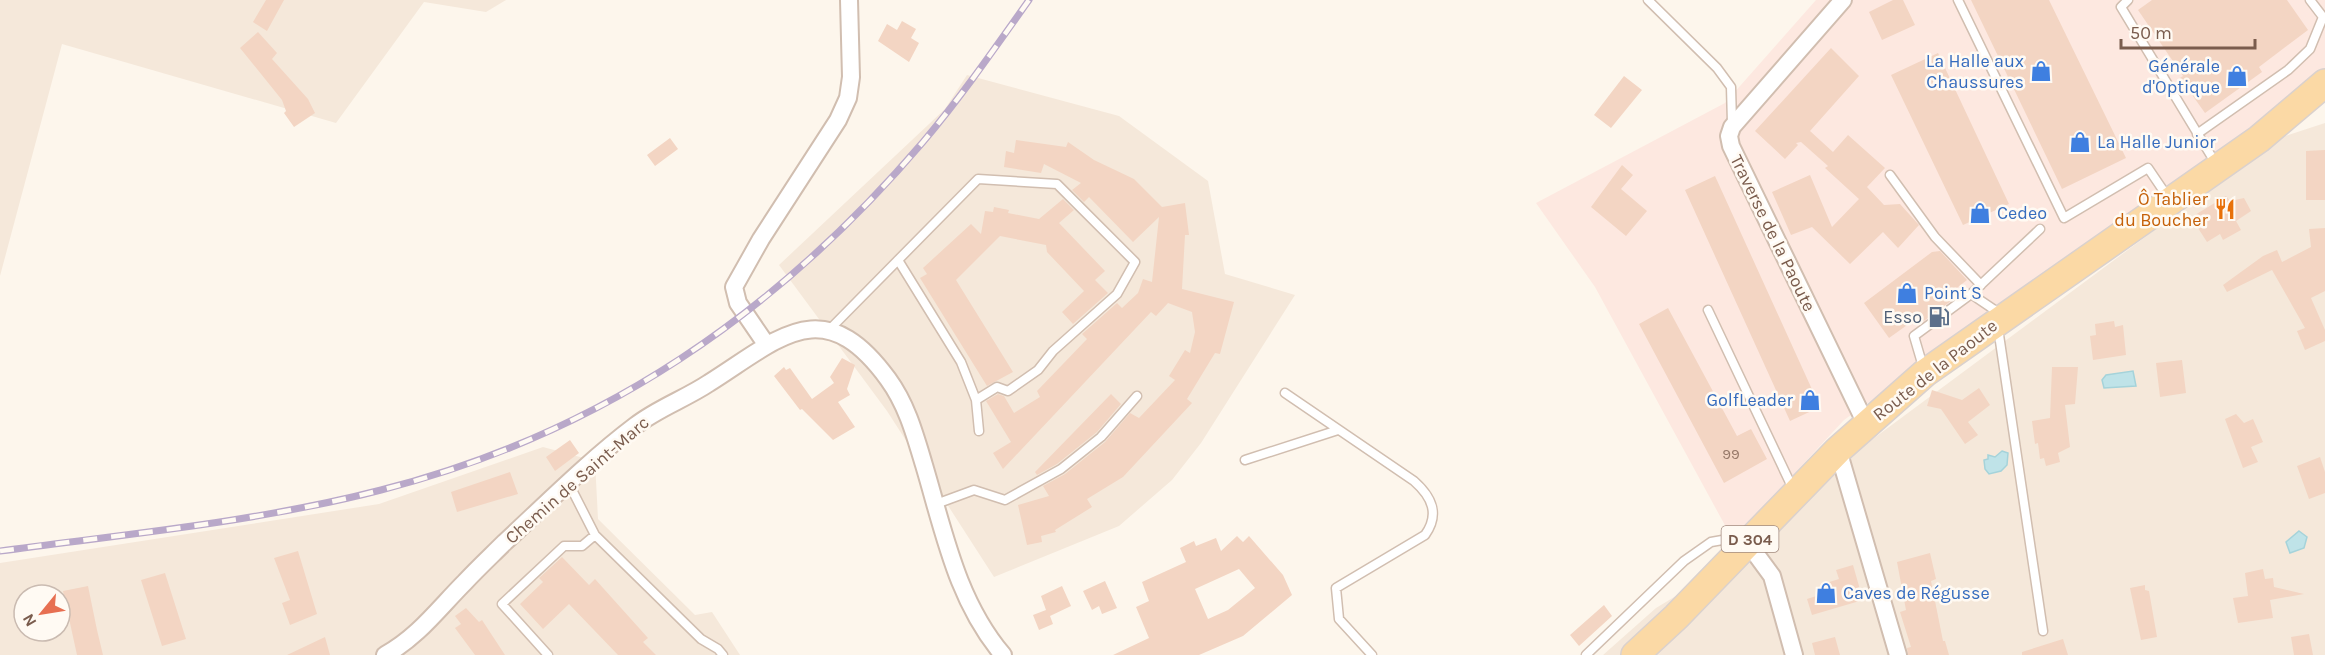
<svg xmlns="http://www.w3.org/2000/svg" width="2325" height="655" viewBox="0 0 2325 655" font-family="Karla,sans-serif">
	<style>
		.residential { fill: #f5e8da; fill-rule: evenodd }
		.commercial { fill: #fde8e0 }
		.water { fill: #bfe3e8; stroke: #a5d3da; stroke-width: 1.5 }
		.building { fill: #f3d5c3; fill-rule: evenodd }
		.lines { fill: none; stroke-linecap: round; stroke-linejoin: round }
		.lane-casing { stroke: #d1beb0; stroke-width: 11 }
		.street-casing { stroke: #d1beb0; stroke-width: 20 }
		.primary-casing { stroke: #dad1cd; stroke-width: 30 }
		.lane { stroke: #fff; stroke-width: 8 }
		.street { stroke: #fff; stroke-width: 16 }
		.primary { stroke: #fbd9a5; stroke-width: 27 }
		.rail-casing { stroke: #b9a8c9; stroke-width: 7 }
		.rail { stroke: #fffaf3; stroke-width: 4.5; stroke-dasharray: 14; stroke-linecap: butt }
		.labels { text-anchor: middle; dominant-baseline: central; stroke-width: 5; stroke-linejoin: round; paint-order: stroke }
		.number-label { font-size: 15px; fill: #987a6a }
		.shield { fill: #fffaf3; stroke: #a28b7f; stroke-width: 1.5 }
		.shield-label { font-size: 16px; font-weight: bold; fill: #7a5c4d }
		.shop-label { font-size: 18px; fill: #366cbe; stroke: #fffaf3; text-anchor: start }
		.food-label { font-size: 18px; fill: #c56008; stroke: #fffaf3; text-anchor: end }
		.street-label { font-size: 18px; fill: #7a5c4d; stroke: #fffaf3 }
		.service-label { font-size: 18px; fill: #4e5e75; stroke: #fffaf3; text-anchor: end }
	</style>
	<rect width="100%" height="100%" fill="#fdf6ec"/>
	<path class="residential" d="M 0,0 L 506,0 L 486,12 L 424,2 L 336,123 L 62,44 L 0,276 Z
		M 967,75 L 1119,116 L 1208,181 L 1225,274 L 1295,295 L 1201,443 L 1172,480 L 1119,526 L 994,577 L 887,411 L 779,265 L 945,109 Z
		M 2325,123 L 2325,655 L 1603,655 L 1656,608 L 1770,539 L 1858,450 L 2179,212 L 2282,137 Z
		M 543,447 L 595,461 L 598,519 L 695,615 L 712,612 L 740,655 L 0,655 L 0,563 L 379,504 ZM 24,595 L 60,595 L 60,631 L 24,631 Z"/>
	<path class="commercial" d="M 1816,0 L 2325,0 L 2325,73 L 2280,110 L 1844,420 L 1733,540 L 1595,287 L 1536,203 L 1725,103 Z"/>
	<path class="water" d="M 2133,371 L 2136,386 L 2104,388 L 2102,380 L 2106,375 Z
		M 2002,451 L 2008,453 L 2007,465 L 2001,471 L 1989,474 L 1985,469 L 1984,460 L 1988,459 L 1988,455 L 1995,457 Z
		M 2299,531 L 2307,537 L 2304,548 L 2290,553 L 2286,542 Z"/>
	<path class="building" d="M 266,0 L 284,0 L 267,31 L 253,22 Z
		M 1893,0 L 1903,0 L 1915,25 L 1882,40 L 1869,12 Z
		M 1971,0 L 2049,0 L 2126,158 L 2062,189 Z
		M 2152,0 L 2287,0 L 2308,30 L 2259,67 L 2262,72 L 2205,113 L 2180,78 L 2183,76 L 2138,10 Z
		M 902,21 L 916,29 L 911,38 L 919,43 L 909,62 L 878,41 L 887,24 L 897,30 Z
		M 258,32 L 277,53 L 272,59 L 308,99 L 315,113 L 294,127 L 284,113 L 286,111 L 282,100 L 240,48 Z
		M 1831,48 L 1859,76 L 1810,131 L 1833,152 L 1848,135 L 1885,168 L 1867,187 L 1884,205 L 1900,204 L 1919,225 L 1898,248 L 1883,232 L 1850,264 L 1812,227 L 1791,235 L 1772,192 L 1810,175 L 1832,227 L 1859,199 L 1825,168 L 1828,166 L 1801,142 L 1796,143 L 1798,145 L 1785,159 L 1755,131 Z
		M 1938,53 L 2009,204 L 1963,225 L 1891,75 Z
		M 1624,76 L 1642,90 L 1611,128 L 1594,115 Z
		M 670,138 L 678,149 L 655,166 L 647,155 Z
		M 1016,140 L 1066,147 L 1068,142 L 1094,160 L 1134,179 L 1162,207 L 1185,203 L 1189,235 L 1185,235 L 1182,289 L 1234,302 L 1220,354 L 1215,353 L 1187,399 L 1192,403 L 1123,477 L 1087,499 L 1092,507 L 1055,530 L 1056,532 L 1041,536 L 1042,542 L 1027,545 L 1018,505 L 1049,496 L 1043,486 L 1065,474 L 1105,442 L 1130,413 L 1139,418 L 1175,380 L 1169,376 L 1185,350 L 1190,353 L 1195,332 L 1192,312 L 1168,303 L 1156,316 L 1151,312 L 1003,469 L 993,453 L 1011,442 L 986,401 L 998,394 L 1004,396 L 1014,413 L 1040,397 L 1037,391 L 1087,339 L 1082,334 L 1117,303 L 1122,308 L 1138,293 L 1143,279 L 1152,282 L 1159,217 L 1133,242 L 1089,197 L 1084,202 L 1072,190 L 1081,183 L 1044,164 L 1041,173 L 1004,167 L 1006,151 L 1014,153 Z
		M 2325,150 L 2325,200 L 2306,200 L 2306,151 Z
		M 1622,165 L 1633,175 L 1621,189 L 1647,211 L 1626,236 L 1591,207 Z
		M 1715,176 L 1820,407 L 1790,421 L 1685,190 Z
		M 2226,196 L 2230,201 L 2244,198 L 2251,211 L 2236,221 L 2241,230 L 2223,240 L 2220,234 L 2207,242 L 2196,225 L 2199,223 L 2195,215 Z
		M 1063,199 L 1074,210 L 1059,223 L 1105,271 L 1095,280 L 1108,293 L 1073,324 L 1062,312 L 1084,291 L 1047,252 L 1046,245 L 1000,236 L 956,280 L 1013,372 L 987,386 L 920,278 L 927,274 L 923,268 L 971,224 L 981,234 L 985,211 L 993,212 L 994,207 L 1009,210 L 1008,213 L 1039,219 Z
		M 2325,228 L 2325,291 L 2311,298 L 2325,330 L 2325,341 L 2305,350 L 2297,331 L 2305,328 L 2272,270 L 2227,292 L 2223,285 L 2263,256 L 2277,250 L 2282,262 L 2311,247 L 2309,229 Z
		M 1940,251 L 1967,280 L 1948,295 L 1951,301 L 1921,323 L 1917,318 L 1889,338 L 1864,303 L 1932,252 Z
		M 1668,308 L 1737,436 L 1751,429 L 1767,459 L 1724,483 L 1639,324 Z
		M 2114,321 L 2115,327 L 2123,325 L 2126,355 L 2093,360 L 2090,336 L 2096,335 L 2095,324 Z
		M 842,358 L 855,365 L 847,389 L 850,395 L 838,402 L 855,427 L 833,440 L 802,409 L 800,410 L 774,376 L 784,367 L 786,370 L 790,368 L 812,399 L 834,383 L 830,377 Z
		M 2182,360 L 2186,393 L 2160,397 L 2156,363 Z
		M 2052,367 L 2078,367 L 2075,404 L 2065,405 L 2070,447 L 2058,453 L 2060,462 L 2046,466 L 2044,458 L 2040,459 L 2038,443 L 2035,444 L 2032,421 L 2050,418 Z
		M 1979,388 L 1990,405 L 1968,422 L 1978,435 L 1965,444 L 1941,409 L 1927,406 L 1932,390 L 1962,400 Z
		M 1111,394 L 1121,404 L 1097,432 L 1057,464 L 1037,475 L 1035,472 Z
		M 2236,414 L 2244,423 L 2253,419 L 2263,442 L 2251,447 L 2258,462 L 2243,468 L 2225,419 Z
		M 570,440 L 579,453 L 555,471 L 546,457 Z
		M 2320,457 L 2325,472 L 2325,493 L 2309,499 L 2297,466 Z
		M 510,472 L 518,494 L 457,512 L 451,492 Z
		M 1237,536 L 1243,542 L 1249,536 L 1283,575 L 1292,595 L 1243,636 L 1199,655 L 1113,655 L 1149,638 L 1136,607 L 1149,601 L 1142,582 L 1186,562 L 1180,548 L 1194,541 L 1196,546 L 1216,538 L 1221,551 ZM 1239,569 L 1255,588 L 1228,610 L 1208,619 L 1195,589 Z
		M 298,551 L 317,614 L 290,625 L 282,603 L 290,600 L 274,558 Z
		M 1930,553 L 1936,579 L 1931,581 L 1943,641 L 1945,641 L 1949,655 L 1908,655 L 1907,648 L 1911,647 L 1900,612 L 1906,610 L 1897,562 Z
		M 562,557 L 589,585 L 595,579 L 648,638 L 643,642 L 656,655 L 618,655 L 569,604 L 543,629 L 520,604 L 543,582 L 539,578 Z
		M 1853,565 L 1863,600 L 1812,615 L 1807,599 L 1826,593 L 1823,584 L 1839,579 L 1836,570 Z
		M 2263,569 L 2265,579 L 2273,578 L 2274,587 L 2304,594 L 2270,600 L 2273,618 L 2238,623 L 2233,598 L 2248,596 L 2245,573 Z
		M 165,573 L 186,639 L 162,646 L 141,580 Z
		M 1105,581 L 1117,608 L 1102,614 L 1099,606 L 1092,610 L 1083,591 Z
		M 2145,585 L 2145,590 L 2149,591 L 2157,637 L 2141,640 L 2130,588 Z
		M 88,586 L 97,630 L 103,655 L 77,655 L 63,591 Z
		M 1062,586 L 1071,606 L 1050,616 L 1053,624 L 1039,630 L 1033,615 L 1046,610 L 1041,596 Z
		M 1604,605 L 1612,616 L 1579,646 L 1570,635 Z
		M 466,608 L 479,622 L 482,620 L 505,655 L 475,655 L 455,628 L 461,624 L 455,616 Z
		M 2309,634 L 2313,655 L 2294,655 L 2291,637 Z
		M 325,637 L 330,655 L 287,655 Z
		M 1835,637 L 1840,655 L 1815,655 L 1812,643 Z
		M 2063,639 L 2068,655 L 2022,655 L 2022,652 Z"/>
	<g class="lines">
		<defs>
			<path id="lane" d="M 1648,0 L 1717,68 L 1731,87 L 1732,123
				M 1958,0 L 2064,218 L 2148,168 L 2169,199
				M 2128,0 L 2121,7 L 2216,164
				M 2197,134 L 2288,70 L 2310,49 L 2323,17 L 2310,0
				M 1890,175 L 1935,237 L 1981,285
				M 1971,294 L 2040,229
				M 1708,310 L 1794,491
				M 1998,328 L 2043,631
				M 829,330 L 978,179 L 1057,184 L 1135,262 L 1117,294 L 1053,351 L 1038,370 L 1008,391 L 997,387 L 976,400 L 961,362 L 898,260
				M 1924,370 L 1914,336 L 1971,294 L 2002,315
				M 1285,393 L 1414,481 C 1432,497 1440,514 1425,535 L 1336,588 L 1339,619 L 1372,655
				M 976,400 L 979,431
				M 1245,460 L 1338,430
				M 569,484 L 595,535 L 701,639 L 718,649 L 723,655
				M 936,504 L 974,490 L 1005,500 L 1061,469 L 1101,437 L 1137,396
				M 548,655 L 502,604 L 564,546 L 582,546 L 595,535
				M 1586,655 L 1684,561 L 1711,542 L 1728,539 L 1739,546"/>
			<path id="street" d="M 1843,0 L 1732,127 L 1729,136 L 1731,146 L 1866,424
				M 766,344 L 738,303 L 734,287 L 761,239 L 838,120 L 848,98 L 851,77 L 849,0
				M 1838,450 L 1898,655
				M 1747,542 L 1772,576 L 1794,655
				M 385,655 C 418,637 439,608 465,582 C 478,568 492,555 505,542 C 547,503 590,460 635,426 C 658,408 685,399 709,383 C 779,339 823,290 888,379 C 907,405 915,435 924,465 C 944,532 957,601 1003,655"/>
			<path id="primary" d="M 1635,655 L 1676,617 L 1838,450 L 1925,373 L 2259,139 L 2325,83"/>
		</defs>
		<use href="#lane" class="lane-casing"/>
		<use href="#street" class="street-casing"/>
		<use href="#primary" class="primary-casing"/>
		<use href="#lane" class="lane"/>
		<use href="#street" class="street"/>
		<use href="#primary" class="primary"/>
		<defs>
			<path id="rail" d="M 0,551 C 127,534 257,522 381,490 C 601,434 777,313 923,142 C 961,97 995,48 1029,0"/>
		</defs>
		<use href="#rail" class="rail-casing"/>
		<use href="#rail" class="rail"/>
	</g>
	<defs>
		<symbol id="shop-bare" viewBox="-9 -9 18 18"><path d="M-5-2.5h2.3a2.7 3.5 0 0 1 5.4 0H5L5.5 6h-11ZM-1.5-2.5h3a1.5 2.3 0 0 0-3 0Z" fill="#3f7fe0" stroke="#fffaf3" stroke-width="2.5" paint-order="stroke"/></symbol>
		<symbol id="restaurant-bare" viewBox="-9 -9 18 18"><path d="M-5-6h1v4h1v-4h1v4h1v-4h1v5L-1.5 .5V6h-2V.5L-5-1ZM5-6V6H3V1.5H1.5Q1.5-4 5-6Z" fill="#e8710a" stroke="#fffaf3" stroke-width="2.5" paint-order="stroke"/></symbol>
		<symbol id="fuel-bare" viewBox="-9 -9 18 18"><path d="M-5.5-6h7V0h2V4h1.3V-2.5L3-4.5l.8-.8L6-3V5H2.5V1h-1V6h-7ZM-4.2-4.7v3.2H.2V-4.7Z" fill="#5c6f8a" stroke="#fffaf3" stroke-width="2.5" paint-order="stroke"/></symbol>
	</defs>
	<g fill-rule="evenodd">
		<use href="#shop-bare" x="2026" y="56" width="30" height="30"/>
		<use href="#shop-bare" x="2222" y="61" width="30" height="30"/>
		<use href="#shop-bare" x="2065" y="127" width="30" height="30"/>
		<use href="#restaurant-bare" x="2210" y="194" width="30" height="30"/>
		<use href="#shop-bare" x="1965" y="198" width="30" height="30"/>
		<use href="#shop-bare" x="1892" y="278" width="30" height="30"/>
		<use href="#fuel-bare" x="1924" y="302" width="30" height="30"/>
		<use href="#shop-bare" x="1795" y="385" width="30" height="30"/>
		<use href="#shop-bare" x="1811" y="578" width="30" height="30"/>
	</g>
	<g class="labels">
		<g class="number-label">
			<text x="1731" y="454">99</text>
		</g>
		<rect class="shield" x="1721.5" y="526" width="57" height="26" rx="4.5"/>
		<g class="shield-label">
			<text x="1750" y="539">D 304</text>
		</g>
		<g class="shop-label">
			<text x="2024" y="61" text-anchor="end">La Halle aux<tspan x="2024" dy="21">Chaussures</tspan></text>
			<text x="2220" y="66" text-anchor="end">Générale<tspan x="2220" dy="21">d'Optique</tspan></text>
			<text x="2097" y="142">La Halle Junior</text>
			<text x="1997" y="213">Cedeo</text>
			<text x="1924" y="293">Point S</text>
			<text x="1793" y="400" text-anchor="end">GolfLeader</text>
			<text x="1843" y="593">Caves de Régusse</text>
		</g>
		<g class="food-label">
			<text x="2208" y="199">Ô Tablier<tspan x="2208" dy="21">du Boucher</tspan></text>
		</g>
		<g class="street-label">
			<text transform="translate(1773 233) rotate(64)">Traverse de la Paoute</text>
			<text transform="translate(1935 370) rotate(-38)">Route de la Paoute</text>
			<text transform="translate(577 480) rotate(-41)">Chemin de Saint-Marc</text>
		</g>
		<g class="service-label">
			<text x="1922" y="317">Esso</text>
		</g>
	</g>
	<g transform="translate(42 613) rotate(240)"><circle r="28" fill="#fffaf3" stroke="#cabbb1" stroke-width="1.5"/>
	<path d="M0-4.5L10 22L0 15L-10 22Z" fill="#e76f51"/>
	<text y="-9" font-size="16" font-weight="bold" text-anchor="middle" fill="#7a5c4d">N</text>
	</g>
	<path d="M2121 39v9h134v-9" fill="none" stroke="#7a5c4d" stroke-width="3"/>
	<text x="2130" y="39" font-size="18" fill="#7a5c4d" stroke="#fffaf3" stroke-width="4.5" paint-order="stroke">50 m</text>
</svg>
